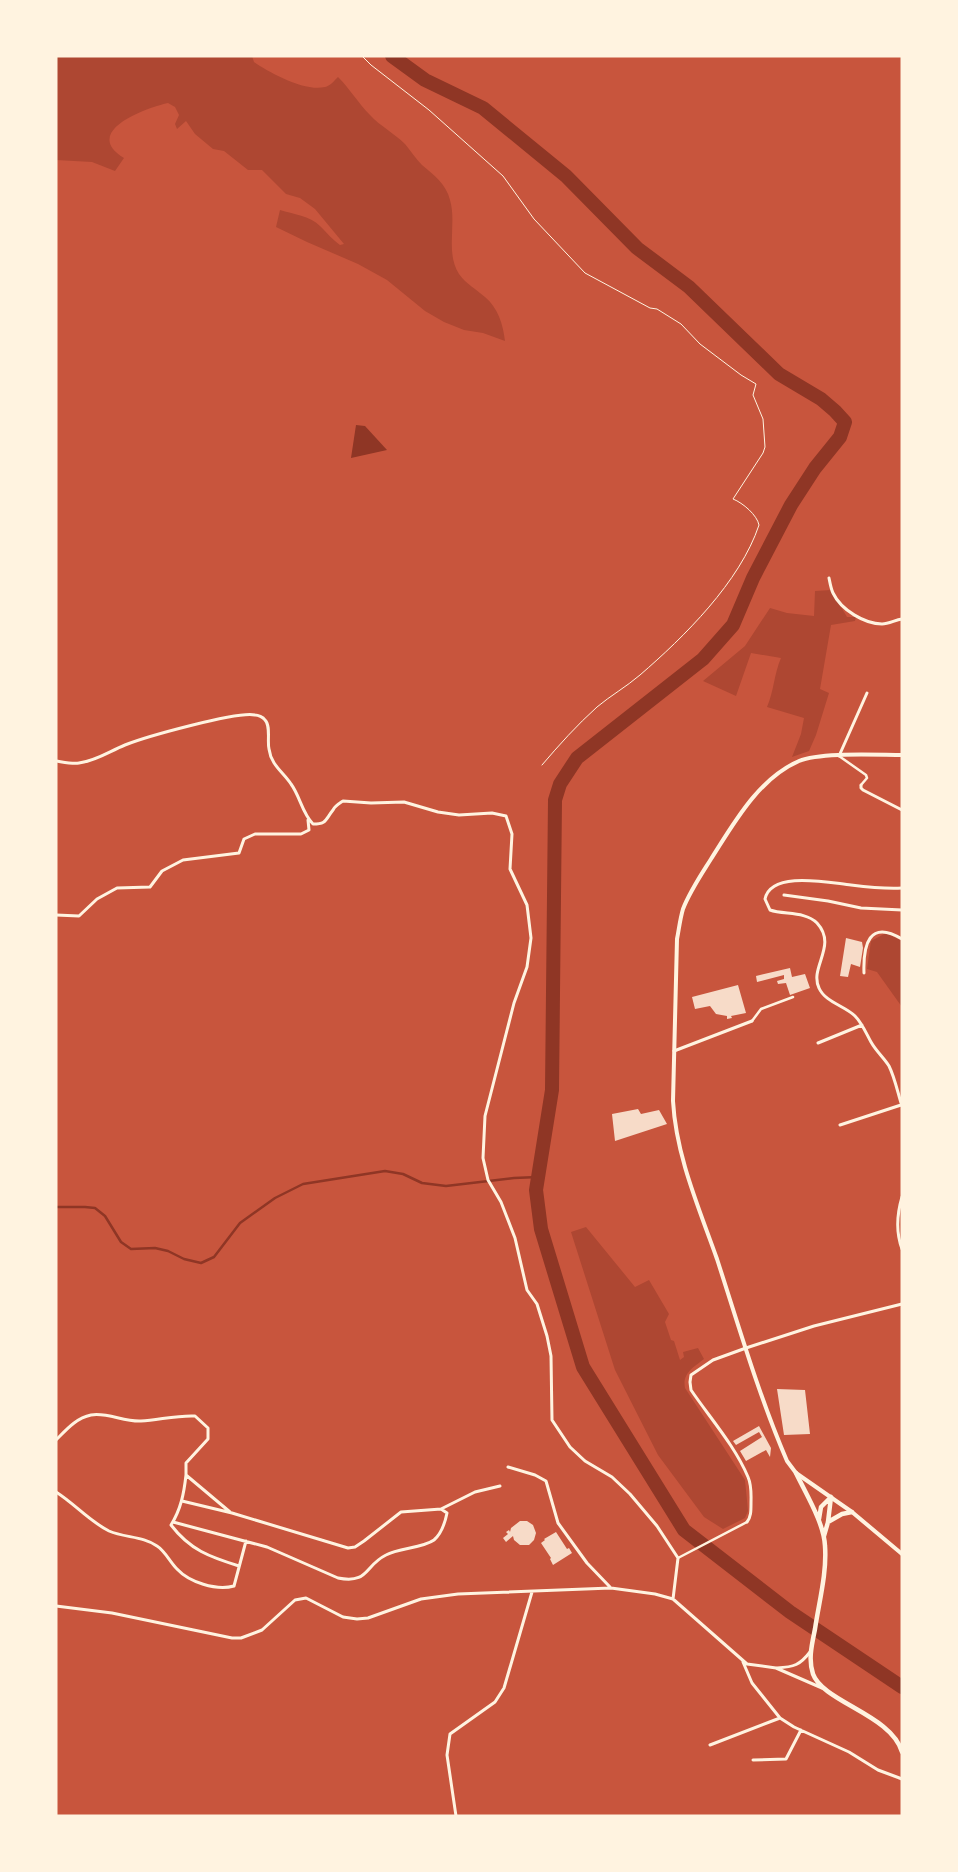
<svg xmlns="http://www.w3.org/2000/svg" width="958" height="1872" viewBox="0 0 958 1872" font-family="'Sofia Sans Condensed',sans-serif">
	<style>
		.green { fill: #ae4732 }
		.water { fill: #8f3625 }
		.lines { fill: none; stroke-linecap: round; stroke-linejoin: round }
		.stream { stroke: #8f3625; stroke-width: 2.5 }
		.river { stroke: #8f3625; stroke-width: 14 }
		.building { fill: #f7dbc8 }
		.path { stroke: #fff3e0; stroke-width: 1 }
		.pedestrian { stroke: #fff3e0; stroke-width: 2.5 }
		.minor { stroke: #fff3e0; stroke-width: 3 }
		.tertiary { stroke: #fff3e0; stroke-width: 4 }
		.secondary { stroke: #fff3e0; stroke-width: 4.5 }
	</style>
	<rect width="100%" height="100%" fill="#c8553d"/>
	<path class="green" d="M 56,56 L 252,56 L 254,62 C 270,73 305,92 325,87 C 330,86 334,81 338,77 C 350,89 358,103 370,115 C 380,126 394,133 405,144 C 411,151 416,159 422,165 C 434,175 446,184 450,200 C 457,224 445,252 459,274 C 466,284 476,289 485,297 C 498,308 503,324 505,341 L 483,333 L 464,330 L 444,322 L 425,311 L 387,280 L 358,264 L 307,242 L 276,227 L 280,210 C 293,214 310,216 320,226 C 327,233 332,239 340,245 L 344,244 L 315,209 L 300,198 L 286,194 L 262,170 L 248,170 L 224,151 L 213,149 L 195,134 L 186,121 L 177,129 L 175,124 L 179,115 L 175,107 L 168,103 C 145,108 81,132 124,158 L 115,171 L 92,162 L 56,160 Z
		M 831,590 L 847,617 L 856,617 L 855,621 L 831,625 L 820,689 L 829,693 L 816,735 L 809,751 L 792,757 L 801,734 L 804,718 L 767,707 C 774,691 774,674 781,658 L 751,653 L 736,696 L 703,681 L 745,646 L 770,608 L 787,613 L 814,616 L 815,591 Z
		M 886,933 L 902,941 L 902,1007 L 877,972 L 867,969 L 871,941 Z
		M 586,1227 L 635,1287 L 649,1280 L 669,1314 L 665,1322 L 671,1340 L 674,1341 L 680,1360 L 684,1357 L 683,1352 L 698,1348 L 704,1359 C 694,1367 682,1373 685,1388 L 745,1480 L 748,1511 L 745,1518 L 723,1529 L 704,1517 L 658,1455 L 615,1370 L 571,1232 Z"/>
	<path class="water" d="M 356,425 L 365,426 L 387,450 L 351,458 Z"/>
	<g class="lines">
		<path class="stream" d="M 56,1207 L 85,1207 L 95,1208 L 105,1216 L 121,1242 L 131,1249 L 155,1248 L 168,1251 L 184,1259 L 201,1263 L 214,1257 L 240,1223 L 275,1198 L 303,1184 L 385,1171 L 403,1174 L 422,1183 L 446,1186 L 514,1178 L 538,1177"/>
		<path class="river" d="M 392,56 L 425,80 L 483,108 L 566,176 L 637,248 L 689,287 L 779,374 L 821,399 L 835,411 L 845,422 L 840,437 L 815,468 L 791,505 L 753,578 L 733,625 L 703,659 L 577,758 L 560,784 L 555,800 L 552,1090 L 536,1190 L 541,1229 L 583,1367 L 684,1530 L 790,1612 L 902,1687"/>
	</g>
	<path class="building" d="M 846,938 L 862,942 L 863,948 L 860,967 L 851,964 L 848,977 L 840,976 Z
		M 790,968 L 792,977 L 805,974 L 810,988 L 790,995 L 786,983 L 778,984 L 777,981 L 784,979 L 784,975 L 757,982 L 756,976 Z
		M 738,985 L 746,1013 L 731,1016 L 732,1018 L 727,1019 L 727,1016 L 716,1014 L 710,1006 L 695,1009 L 692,997 Z
		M 638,1109 L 641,1114 L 659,1110 L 667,1124 L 615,1141 L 612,1114 Z
		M 777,1389 L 805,1390 L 810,1434 L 784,1435 Z
		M 759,1426 L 771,1448 L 770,1457 L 766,1450 L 746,1461 L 740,1451 L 762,1437 L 759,1432 L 736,1445 L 733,1441 Z
		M 520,1521 L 527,1521 L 533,1525 L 536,1533 L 534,1540 L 529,1545 L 520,1545 L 514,1540 L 513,1536 L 506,1542 L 503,1538 L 508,1534 L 506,1532 L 509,1530 L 510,1532 L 511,1528 Z
		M 556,1532 L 567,1549 L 569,1548 L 572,1553 L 553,1565 L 550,1559 L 551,1558 L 541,1543 L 545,1540 L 544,1539 Z"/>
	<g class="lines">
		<path class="path" d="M 362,56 L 371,65 L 429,110 L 503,176 L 534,219 L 585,273 L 650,308 L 657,309 L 681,324 L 700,344 L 741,375 L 756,384 L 753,395 L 763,419 L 765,447 L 763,453 L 733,499 C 743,503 757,515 759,525 C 740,582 684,637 640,675 C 626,687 610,696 597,707 C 577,725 559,745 542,765"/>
		<path class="pedestrian" d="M 839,756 L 866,775 L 867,778 L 861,785
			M 752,1021 L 761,1009 L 793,997
			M 678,1558 L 747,1522"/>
		<path class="minor" d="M 829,578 C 830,583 831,589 833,593 C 841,610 865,624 882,624 C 889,624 895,620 902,619
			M 839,756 L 867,693
			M 56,761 C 63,762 72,764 79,763 C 96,761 110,751 125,745 C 145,737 237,711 255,715 C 258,715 263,717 265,720 C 271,726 267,741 269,749 C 271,765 283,772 291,784 C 300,796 302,813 313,824 C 327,824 325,820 333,810 C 335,806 340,803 343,801 L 371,803 L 404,802 L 438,812 L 459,815 L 492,813 L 506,816 L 512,834 L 510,869 L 527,905 L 531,938 L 527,967 L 514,1003 L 485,1116 L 483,1158 L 488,1180 L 501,1202 L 515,1238 L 527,1290 L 537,1304 L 547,1336 L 551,1356 L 552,1420 L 570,1447 L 585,1461 L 612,1477 L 630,1494 L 657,1526 L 678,1558 L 673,1599
			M 861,785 L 861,788 L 863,790 L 902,810
			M 902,888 C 885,889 867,887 851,885 C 830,883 771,870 765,899 L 770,910 C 784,915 805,911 817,923 C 838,946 809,967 819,988 C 825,1002 845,1006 855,1016 C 862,1023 866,1033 871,1042 C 876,1051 884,1058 889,1066 C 895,1078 898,1094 902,1106
			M 784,895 L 828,901 L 861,908 L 902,910
			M 56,915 L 79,916 L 97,899 L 117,888 L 150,887 L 162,871 L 183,860 L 239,853 L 244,839 L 255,834 L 301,834 L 309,830 L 308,820
			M 864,973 C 863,945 869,919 902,939
			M 818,1043 L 862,1025
			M 674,1051 L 752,1021
			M 840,1125 L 901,1105
			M 902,1197 C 897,1214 896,1233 902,1249
			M 56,1440 C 66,1430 76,1418 91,1415 C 107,1412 124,1422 141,1421 C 159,1420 177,1415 195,1416 L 208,1428 L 208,1439 L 186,1463 L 186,1475 L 230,1512
			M 508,1467 L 535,1475 L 546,1481 L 558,1523 L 587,1563 L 610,1587
			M 186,1475 C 184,1493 181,1509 171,1525 C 190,1550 210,1557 239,1566
			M 56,1492 C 75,1504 89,1521 109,1531 C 125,1538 143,1536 157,1546 C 165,1551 170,1562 177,1569 C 189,1582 216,1591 234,1586 L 246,1541
			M 182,1501 L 232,1513 L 348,1548 L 355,1547 L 364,1541 L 401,1512 L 441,1509 L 475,1492 L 500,1486
			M 173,1522 L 267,1547 L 338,1578 C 369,1584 364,1566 386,1555 C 399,1548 423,1548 434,1540 C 442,1533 445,1523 447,1513 L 441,1509
			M 747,1522 C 751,1517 751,1511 751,1504 C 751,1495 752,1486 748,1477 C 735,1446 710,1418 691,1390 L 690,1382 L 691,1375 L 713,1360 L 746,1348 L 814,1326 L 902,1304
			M 56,1606 L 112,1613 L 232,1638 L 241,1638 L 262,1630 L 295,1600 L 306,1598 L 343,1617 L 357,1619 L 368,1618 L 421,1599 L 458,1594 L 611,1588 L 655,1594 L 673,1599 L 747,1664 L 776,1668 L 822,1688
			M 743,1662 L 752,1683 L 780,1718 L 794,1727 L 849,1752 L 878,1770 L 902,1779
			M 777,1668 C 794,1667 800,1665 810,1652
			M 710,1745 L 780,1718
			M 753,1760 L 786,1759 L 801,1730
			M 456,1816 L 447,1755 L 450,1734 L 495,1702 L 504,1688 L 532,1592"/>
		<path class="tertiary" d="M 902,755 C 877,755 820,752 799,761 C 758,779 734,823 711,859 C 701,875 690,891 683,909 C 680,919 679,929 677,939 L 673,1101 C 676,1156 699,1208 717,1259 C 739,1327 759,1396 787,1461 L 796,1473 L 852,1512 L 902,1554"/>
		<path class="secondary" d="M 796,1473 C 806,1494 824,1523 825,1546 C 827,1573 819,1602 815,1629 C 812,1644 808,1659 813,1674 C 823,1702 892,1715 902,1752
			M 819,1519 L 821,1507 L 831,1497
			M 828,1522 L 842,1514 L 852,1512
			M 824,1536 L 828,1522 L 831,1497"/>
	</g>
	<rect width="958" height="1872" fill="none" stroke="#fff3e0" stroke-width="115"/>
</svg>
